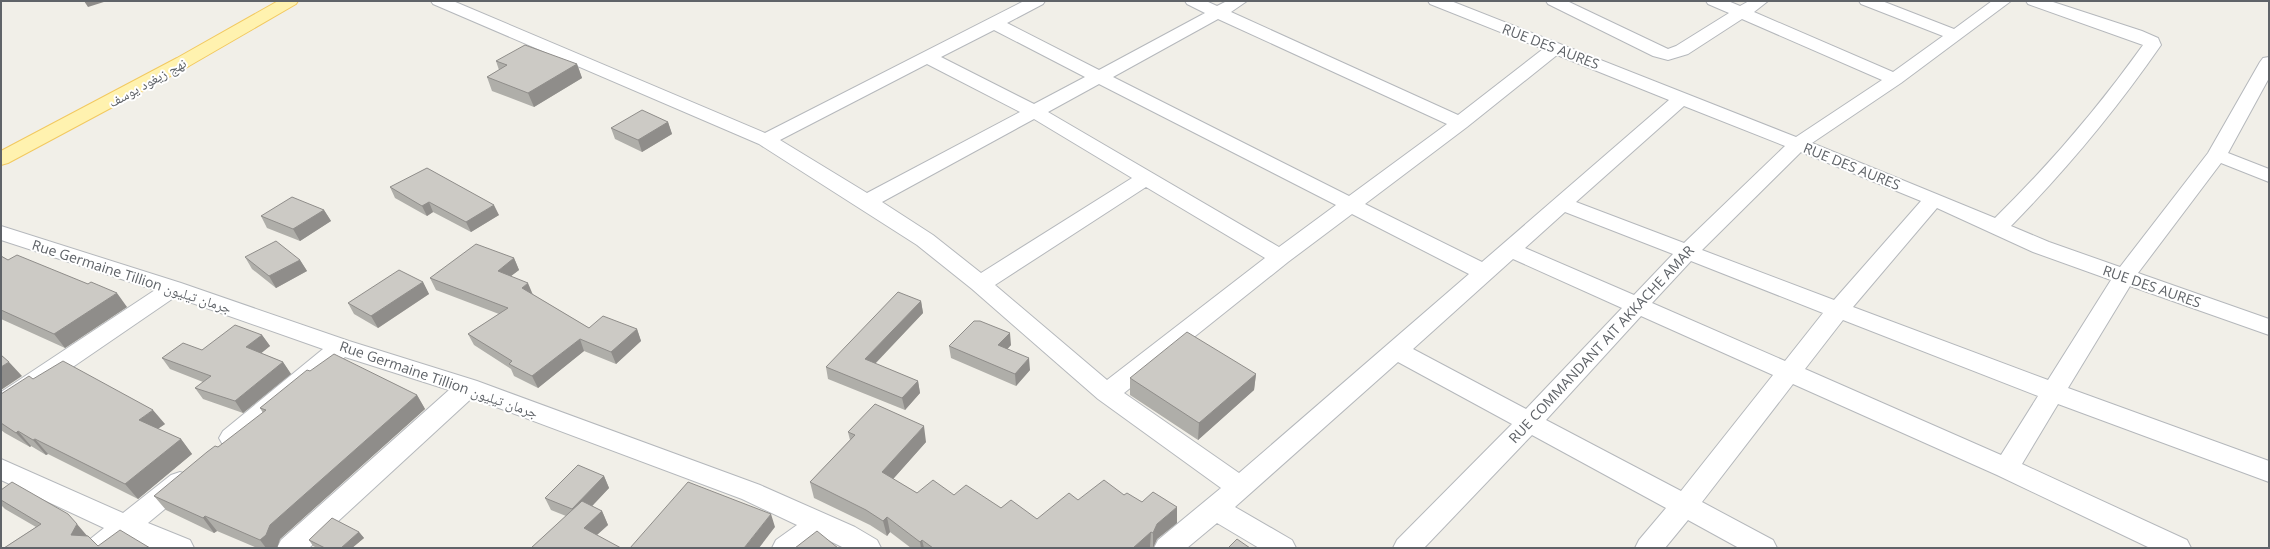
<svg xmlns="http://www.w3.org/2000/svg" width="2270" height="549" viewBox="0 0 2270 549" font-family="'Open Sans','Noto Naskh Arabic',sans-serif">
	<style>
		.lines { fill: none; stroke-linecap: round; stroke-linejoin: round }
		.street-casing { stroke: #b5b8bc; stroke-width: 2 }
		.primary-casing { stroke: #f2c960; stroke-width: 2 }
		.street { fill: #fff; fill-rule: evenodd }
		.primary { fill: #fff2af; fill-rule: evenodd }
		.wall { fill: #afaea9 }
		.shaded-wall { fill: #8f8d8a }
		.building { fill: #cccac5; stroke: #8f8d8a }
		.labels { text-anchor: middle; dominant-baseline: central; stroke-width: 4; stroke-linejoin: round; paint-order: stroke }
		.street-label { font-size: 14px; fill: #5f6368; stroke: #fff }
	</style>
	<rect width="100%" height="100%" fill="#f1efe8"/>
	<g class="lines">
		<defs>
			<path id="street" d="M 431,1 L 453,1 L 765,133 L 1024,1 L 1045,1 L 1043,4 L 1007,23 L 1099,70 L 1205,13 L 1187,4 L 1185,1 L 1206,1 L 1217,6 L 1227,1 L 1247,1 L 1231,12 L 1458,115 L 1543,49 L 1430,4 L 1428,1 L 1451,1 L 1796,137 L 1882,80 L 1742,19 L 1688,54 L 1668,60 L 1653,56 L 1548,4 L 1546,1 L 1567,1 L 1668,49 L 1676,46 L 1729,13 L 1708,4 L 1706,1 L 1728,1 L 1740,6 L 1749,1 L 1768,1 L 1754,12 L 1893,72 L 1943,36 L 1861,4 L 1859,1 L 1882,1 L 1954,29 L 1992,1 L 2011,1 L 1901,83 L 1812,143 L 1995,218 C 2050,164 2098,108 2143,45 L 2028,4 L 2026,1 L 2050,1 L 2142,31 L 2158,38 L 2161,45 C 2116,110 2067,169 2011,226 L 2049,242 L 2120,267 L 2208,153 L 2260,62 L 2263,58 L 2269,57 L 2269,78 L 2228,153 L 2269,169 L 2269,182 L 2221,163 L 2138,273 L 2269,319 L 2269,335 L 2130,286 L 2068,388 L 2269,461 L 2269,482 L 2058,404 L 2022,464 L 2187,540 L 2191,548 L 2150,548 L 1997,475 L 1793,384 L 1702,502 L 1773,540 L 1777,548 L 1739,548 L 1688,520 L 1665,548 L 1635,548 L 1639,540 L 1666,508 L 1532,435 L 1424,548 L 1393,548 L 1397,540 L 1512,424 L 1398,362 L 1235,507 L 1292,540 L 1296,548 L 1259,548 L 1217,523 L 1187,548 L 1154,548 L 1158,540 L 1221,488 L 1098,399 L 972,289 L 917,245 L 759,144 L 433,4 ZM 1218,19 L 1447,124 L 1349,196 L 1113,77 ZM 994,30 L 1085,77 L 1034,104 L 941,57 ZM 1557,55 L 1669,100 L 1482,262 L 1365,204 L 1467,127 ZM 927,64 L 1020,112 L 867,193 L 780,140 ZM 1099,84 L 1336,205 L 1279,247 L 1048,112 ZM 1684,106 L 1785,146 L 1684,243 L 1576,202 ZM 1034,119 L 1132,178 L 981,273 L 933,235 L 882,202 ZM 1801,152 L 1921,201 L 1834,300 L 1702,250 ZM 1146,187 L 1265,258 L 1107,380 L 995,285 ZM 1937,208 L 2033,252 L 2111,280 L 2048,380 L 1853,307 ZM 1565,212 L 1673,254 L 1634,295 L 1525,248 ZM 1352,214 L 1469,274 L 1239,473 L 1124,393 L 1288,262 ZM 1513,259 L 1622,308 L 1526,409 L 1413,349 ZM 1691,261 L 1823,313 L 1785,361 L 1652,303 ZM 1641,316 L 1773,375 L 1681,491 L 1546,420 ZM 1843,320 L 2038,396 L 2001,455 L 1805,369 Z
				M 1,226 L 181,283 L 349,341 L 477,381 L 760,485 L 855,527 L 877,540 L 881,548 L 844,548 L 822,537 L 807,548 L 772,548 L 776,540 L 797,525 L 742,499 L 472,398 L 309,548 L 277,548 L 281,540 L 449,390 L 345,357 L 241,445 L 232,448 L 223,445 L 219,438 L 223,431 L 323,349 L 175,297 L 10,410 L 1,413 L 1,392 L 155,290 L 1,240 Z
				M 1,459 L 123,513 L 171,475 L 180,472 L 189,475 L 193,482 L 189,489 L 148,523 L 190,540 L 194,548 L 151,548 L 129,539 L 118,548 L 85,548 L 89,540 L 104,528 L 1,480 Z"/>
			<path id="primary" d="M 278,1 L 298,1 L 296,4 L 189,66 L 8,163 L 1,165 L 1,151 L 177,58 Z"/>
		</defs>
		<use href="#street" class="street-casing"/>
		<use href="#primary" class="primary-casing"/>
		<use href="#street" class="street"/>
		<use href="#primary" class="primary"/>
	</g>
	<path class="wall" d="M 496,61 L 577,64 L 582,78 L 534,107 L 492,91 L 487,77 L 499,70 Z
		M 668,122 L 672,134 L 642,152 L 615,139 L 611,128 Z
		M 390,187 L 499,215 L 471,232 L 433,212 L 427,216 L 395,198 Z
		M 324,210 L 331,221 L 300,241 L 267,228 L 261,216 Z
		M 1,256 L 8,260 L 88,284 L 127,307 L 65,348 L 1,319 Z
		M 245,257 L 300,260 L 307,271 L 276,288 L 252,269 Z
		M 514,258 L 519,270 L 511,276 L 532,294 L 589,328 L 637,329 L 641,341 L 616,364 L 584,351 L 538,388 L 514,376 L 511,369 L 474,345 L 468,334 L 499,314 L 436,290 L 430,278 Z
		M 423,282 L 429,294 L 378,328 L 354,314 L 348,303 Z
		M 921,301 L 923,313 L 875,364 L 918,381 L 920,393 L 905,410 L 828,379 L 826,367 Z
		M 262,335 L 270,346 L 261,353 L 283,362 L 291,374 L 243,413 L 203,399 L 195,388 L 203,382 L 170,369 L 162,358 L 202,350 Z
		M 1011,345 L 1007,349 L 1030,370 L 1016,386 L 951,358 L 949,346 Z
		M 310,371 L 417,395 L 425,409 L 280,539 L 277,548 L 257,548 L 217,531 L 214,533 L 166,510 L 154,496 L 263,413 L 260,408 Z
		M 1256,374 L 1254,390 L 1198,440 L 1130,395 L 1130,378 Z
		M 33,379 L 165,424 L 158,429 L 181,439 L 192,454 L 138,499 L 48,454 L 46,455 L 31,446 L 30,447 L 5,433 L 1,430 L 1,394 Z
		M 848,432 L 926,442 L 893,479 L 917,493 L 954,495 L 1037,519 L 1078,500 L 1124,495 L 1142,502 L 1177,523 L 1157,539 L 1153,548 L 1150,547 L 1150,548 L 911,548 L 890,532 L 887,536 L 870,525 L 814,498 L 810,482 L 850,440 Z
		M 604,476 L 609,488 L 592,506 L 602,511 L 608,525 L 597,535 L 531,548 L 566,516 L 551,510 L 545,498 Z
		M 1,490 L 88,536 L 98,546 L 4,548 L 36,527 L 5,509 L 1,505 Z
		M 359,532 L 364,538 L 352,548 L 317,548 L 313,546 L 309,540 Z"/>
	<path class="shaded-wall" d="M 84,1 L 107,1 L 88,7 Z
		M 577,64 L 582,78 L 534,107 L 528,93 Z
		M 668,122 L 672,134 L 642,152 L 638,140 Z
		M 429,202 L 433,212 L 427,216 L 422,206 Z
		M 494,205 L 499,215 L 471,232 L 466,222 Z
		M 324,210 L 331,221 L 300,241 L 293,229 Z
		M 514,258 L 519,270 L 503,282 L 498,271 Z
		M 300,260 L 307,271 L 276,288 L 269,276 Z
		M 423,282 L 429,294 L 378,328 L 371,316 Z
		M 528,283 L 533,295 L 522,288 Z
		M 117,293 L 127,307 L 65,348 L 54,334 Z
		M 921,301 L 923,313 L 867,372 L 865,359 Z
		M 637,329 L 641,341 L 616,364 L 611,352 Z
		M 1010,333 L 1011,345 L 1000,357 L 998,345 Z
		M 262,335 L 270,346 L 254,359 L 246,347 Z
		M 580,339 L 584,351 L 538,388 L 532,376 Z
		M 1029,358 L 1030,370 L 1016,386 L 1015,374 Z
		M 9,362 L 22,376 L 1,390 L 1,367 Z
		M 283,362 L 291,374 L 243,413 L 235,401 Z
		M 1256,374 L 1254,390 L 1198,440 L 1199,423 Z
		M 918,381 L 920,393 L 905,410 L 902,398 Z
		M 417,395 L 425,409 L 280,539 L 277,548 L 266,548 L 260,540 L 270,525 Z
		M 153,410 L 165,424 L 150,434 L 139,420 Z
		M 924,426 L 926,442 L 886,487 L 882,472 Z
		M 18,431 L 31,446 L 30,447 L 16,433 Z
		M 35,439 L 48,454 L 46,455 L 33,440 Z
		M 181,439 L 192,454 L 138,499 L 125,484 Z
		M 604,476 L 609,488 L 578,521 L 572,509 Z
		M 1177,507 L 1177,523 L 1157,539 L 1153,548 L 1153,533 L 1157,524 Z
		M 602,511 L 608,525 L 590,541 L 584,528 Z
		M 771,514 L 775,527 L 759,548 L 744,548 Z
		M 205,516 L 217,531 L 214,533 L 203,518 Z
		M 887,517 L 890,532 L 887,536 L 883,521 Z
		M 77,524 L 89,538 L 71,535 Z
		M 359,532 L 364,538 L 352,548 L 341,548 Z
		M 1151,532 L 1150,547 L 1150,548 L 1133,548 Z
		M 922,540 L 924,548 L 921,548 L 920,542 Z"/>
	<path class="building" d="M 525,45 L 577,64 L 528,93 L 487,77 L 507,65 L 496,61 Z
		M 642,110 L 668,122 L 638,140 L 611,128 Z
		M 427,168 L 494,205 L 466,222 L 429,202 L 422,206 L 390,187 Z
		M 292,197 L 324,210 L 293,229 L 261,216 Z
		M 276,241 L 300,260 L 269,276 L 245,257 Z
		M 476,244 L 514,258 L 498,271 L 528,283 L 522,288 L 589,328 L 603,316 L 637,329 L 611,352 L 580,339 L 532,376 L 509,364 L 512,361 L 468,334 L 508,308 L 430,278 Z
		M 17,255 L 88,284 L 91,282 L 117,293 L 54,334 L 1,310 L 1,256 L 8,260 Z
		M 399,270 L 423,282 L 371,316 L 348,303 Z
		M 898,292 L 921,301 L 865,359 L 918,381 L 902,398 L 826,367 Z
		M 974,321 L 980,321 L 1010,333 L 998,345 L 1029,358 L 1015,374 L 949,346 Z
		M 235,325 L 262,335 L 246,347 L 283,362 L 235,401 L 195,388 L 211,376 L 162,358 L 183,343 L 202,350 Z
		M 1187,332 L 1256,374 L 1199,423 L 1130,378 Z
		M 334,354 L 417,395 L 270,525 L 266,535 L 260,540 L 205,516 L 203,518 L 154,496 L 207,452 L 215,446 L 218,447 L 266,410 L 260,408 L 307,370 L 310,371 Z
		M 1,355 L 9,362 L 1,367 Z
		M 63,361 L 153,410 L 139,420 L 181,439 L 125,484 L 35,439 L 33,440 L 18,431 L 16,433 L 1,423 L 1,394 L 29,376 L 33,379 Z
		M 875,404 L 924,426 L 882,472 L 917,493 L 933,480 L 954,495 L 966,485 L 1001,508 L 1011,500 L 1037,519 L 1069,493 L 1078,500 L 1104,480 L 1124,495 L 1127,493 L 1142,502 L 1153,492 L 1177,507 L 1157,524 L 1153,533 L 1151,532 L 1133,548 L 933,548 L 922,540 L 920,542 L 887,517 L 883,521 L 866,510 L 810,482 L 855,435 L 848,432 Z
		M 578,465 L 604,476 L 572,509 L 545,498 Z
		M 12,482 L 68,514 L 77,524 L 71,535 L 88,536 L 98,546 L 120,530 L 150,548 L 4,548 L 41,524 L 1,500 L 1,490 Z
		M 688,482 L 771,514 L 744,548 L 630,548 Z
		M 582,501 L 602,511 L 584,528 L 621,548 L 531,548 Z
		M 332,518 L 359,532 L 341,548 L 325,548 L 309,540 Z
		M 817,531 L 838,548 L 795,548 Z
		M 1237,539 L 1250,548 L 1228,548 Z"/>
	<g class="labels">
		<g class="street-label">
			<text transform="translate(1551 46) rotate(21)">RUE DES AURES</text>
			<text transform="translate(147 82) rotate(-29)">نهج زيغود يوسف</text>
			<text transform="translate(1852 166) rotate(22)">RUE DES AURES</text>
			<text transform="translate(132 276) rotate(18)">Rue Germaine Tillion جرمان تيليون</text>
			<text transform="translate(2152 286) rotate(19)">RUE DES AURES</text>
			<text transform="translate(1601 344) rotate(-47)">RUE COMMANDANT AIT AKKACHE AMAR</text>
			<text transform="translate(439 379) rotate(19)">Rue Germaine Tillion جرمان تيليون</text>
		</g>
	</g>
	<rect width="2270" height="549" fill="none" stroke="#5f6368" stroke-width="4"/>
</svg>
